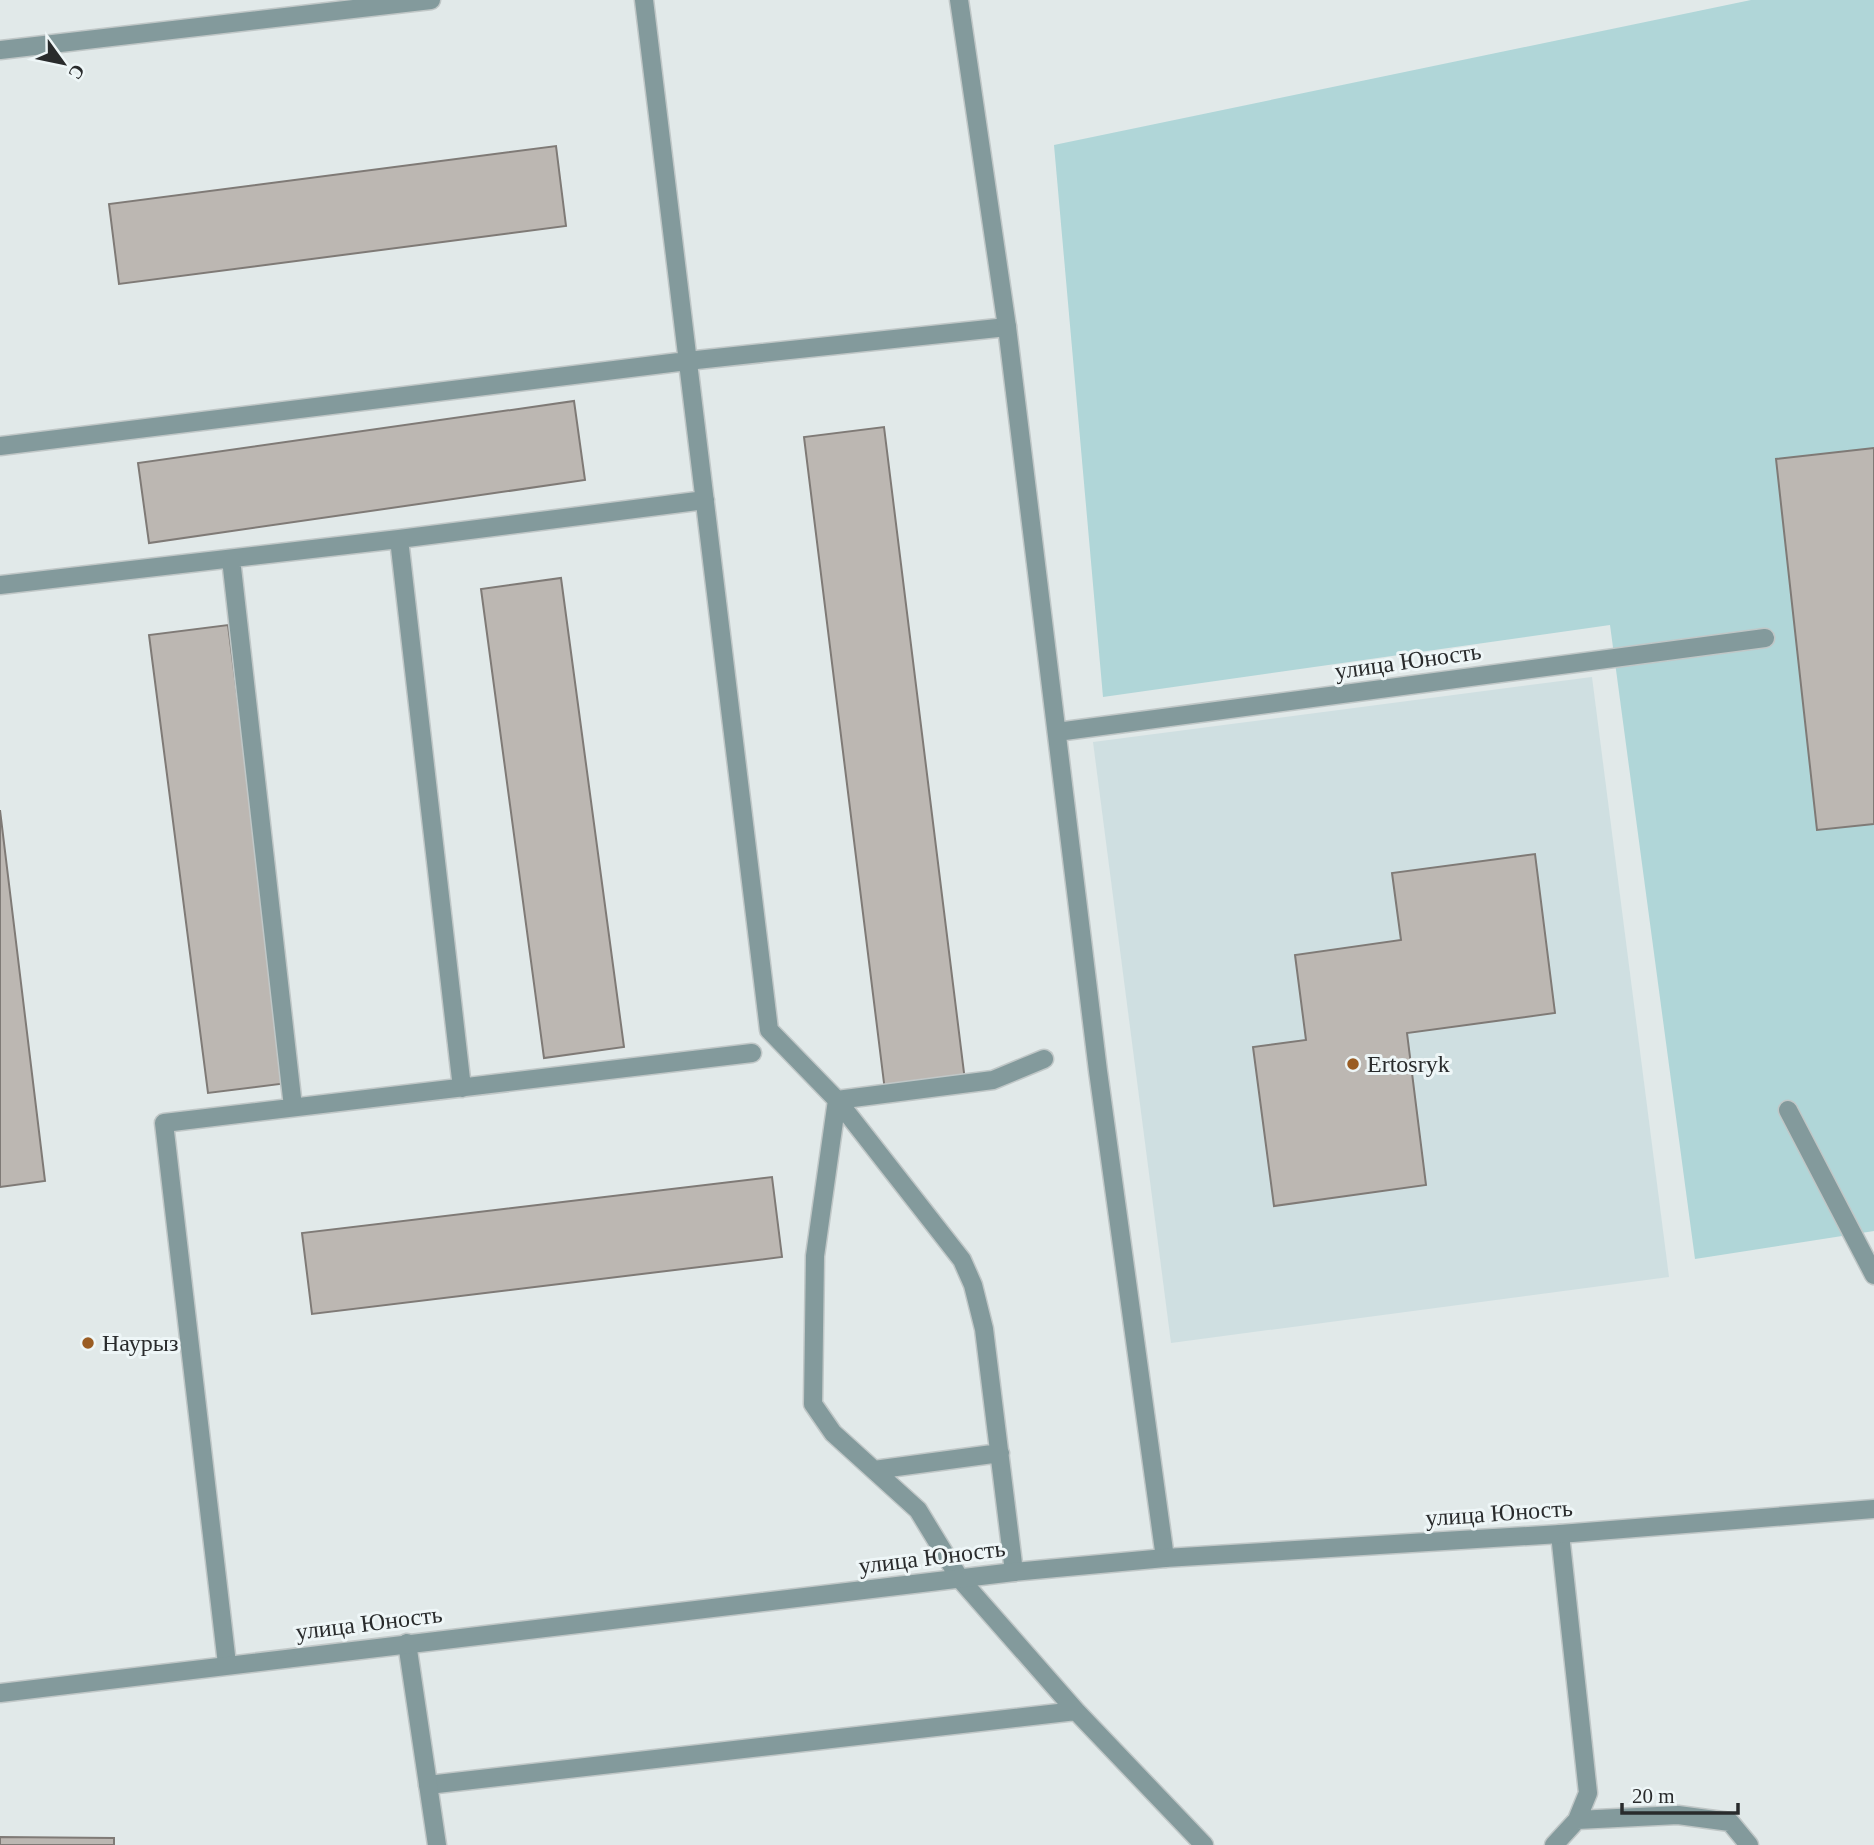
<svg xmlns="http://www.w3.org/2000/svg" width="1874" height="1845" viewBox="0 0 1874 1845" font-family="'Times New Roman',serif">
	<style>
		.built { fill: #cfdfe1 }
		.green { fill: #b0d6d8 }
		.building { fill: #bcb7b2; stroke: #7f7a76; stroke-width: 2 }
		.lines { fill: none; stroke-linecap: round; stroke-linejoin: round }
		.service-casing { stroke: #c0c7c7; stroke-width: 21 }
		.minor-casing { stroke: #c0c7c7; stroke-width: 21 }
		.tertiary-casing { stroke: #c0c7c7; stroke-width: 21 }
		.service { stroke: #839a9c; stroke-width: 18 }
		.minor { stroke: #839a9c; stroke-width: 18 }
		.tertiary { stroke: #839a9c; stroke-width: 18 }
		.poi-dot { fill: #9a5c22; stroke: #eef6f7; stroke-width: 2.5 }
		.labels { text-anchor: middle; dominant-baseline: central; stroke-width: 6; stroke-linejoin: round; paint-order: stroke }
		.street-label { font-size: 24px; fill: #292b2c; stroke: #eef6f7 }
		.poi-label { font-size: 24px; fill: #292b2c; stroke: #eef6f7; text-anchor: start }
	</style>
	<rect width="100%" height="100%" fill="#e1e9e9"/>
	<path class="built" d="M 1592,677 L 1669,1277 L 1171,1343 L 1093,742 Z"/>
	<path class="green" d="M 1751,0 L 1874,0 L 1874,1231 L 1695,1259 L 1610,625 L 1103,697 L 1054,145 Z"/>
	<path class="building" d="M 556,146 L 566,226 L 119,284 L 109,204 Z
		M 574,401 L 585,480 L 149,543 L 138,463 Z
		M 884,427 L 965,1081 L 885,1091 L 804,437 Z
		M 1874,448 L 1874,824 L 1817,830 L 1776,459 Z
		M 561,578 L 624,1047 L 544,1058 L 481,589 Z
		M 228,625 L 288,1083 L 208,1093 L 149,635 Z
		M 0,810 L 45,1181 L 0,1187 Z
		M 1535,854 L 1555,1013 L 1407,1033 L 1426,1185 L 1274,1206 L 1253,1047 L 1306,1040 L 1295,955 L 1401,940 L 1392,873 Z
		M 772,1177 L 782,1257 L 312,1314 L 302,1233 Z
		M 0,1837 L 114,1838 L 114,1845 L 0,1845 Z"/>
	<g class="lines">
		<defs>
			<path id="service" d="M 644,0 L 769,1030 L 837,1100 L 962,1260 L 973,1285 L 984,1329 L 1014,1572
				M 0,50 L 431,0
				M 0,446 L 687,361 L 1007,327
				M 399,539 L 462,1088
				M 231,559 L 293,1107
				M 0,585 L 399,539 L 705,500
				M 837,1100 L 815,1256 L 813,1404 L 833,1433 L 918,1510 L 960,1579 L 1076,1711 L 1204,1845
				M 837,1100 L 993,1080 L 1044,1059
				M 874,1470 L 1000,1453
				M 227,1664 L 164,1123 L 752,1053
				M 428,1785 L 1076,1711
				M 1577,1820 L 1678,1815 L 1730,1822 L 1749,1845
				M 1554,1845 L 1577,1820 L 1588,1793 L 1560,1534"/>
			<path id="minor" d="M 959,0 L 1007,327 L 1098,1071 L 1165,1558
				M 1057,732 L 1765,638
				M 1788,1110 L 1874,1275
				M 407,1643 L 437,1845"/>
			<path id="tertiary" d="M 0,1693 L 1014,1572 L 1165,1558 L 1560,1534 L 1874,1509"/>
		</defs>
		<use href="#service" class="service-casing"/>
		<use href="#minor" class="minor-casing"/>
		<use href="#tertiary" class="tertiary-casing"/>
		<use href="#service" class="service"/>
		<use href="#minor" class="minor"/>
		<use href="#tertiary" class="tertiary"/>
	</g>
	<g class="poi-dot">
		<circle cx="1353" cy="1064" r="7"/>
		<circle cx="88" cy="1343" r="7"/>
	</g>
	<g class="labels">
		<g class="street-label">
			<text transform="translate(1408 661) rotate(-8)">улица Юность</text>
			<text transform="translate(1499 1513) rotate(-4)">улица Юность</text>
			<text transform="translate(932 1557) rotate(-7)">улица Юность</text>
			<text transform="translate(369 1623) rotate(-7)">улица Юность</text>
		</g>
		<g class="poi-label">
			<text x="1367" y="1064">Ertosryk</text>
			<text x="102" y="1343">Наурыз</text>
		</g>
	</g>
	<g transform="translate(63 63) rotate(123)" stroke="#eef6f7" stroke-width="5" paint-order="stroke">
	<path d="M0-5L12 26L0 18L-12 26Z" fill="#292b2c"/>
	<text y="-10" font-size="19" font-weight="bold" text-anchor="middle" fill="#292b2c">С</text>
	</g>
	<path d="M1622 1803v10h116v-10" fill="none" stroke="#292b2c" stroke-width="3.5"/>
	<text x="1632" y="1803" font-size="21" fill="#292b2c" stroke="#eef6f7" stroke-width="5" paint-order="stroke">20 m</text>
</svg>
